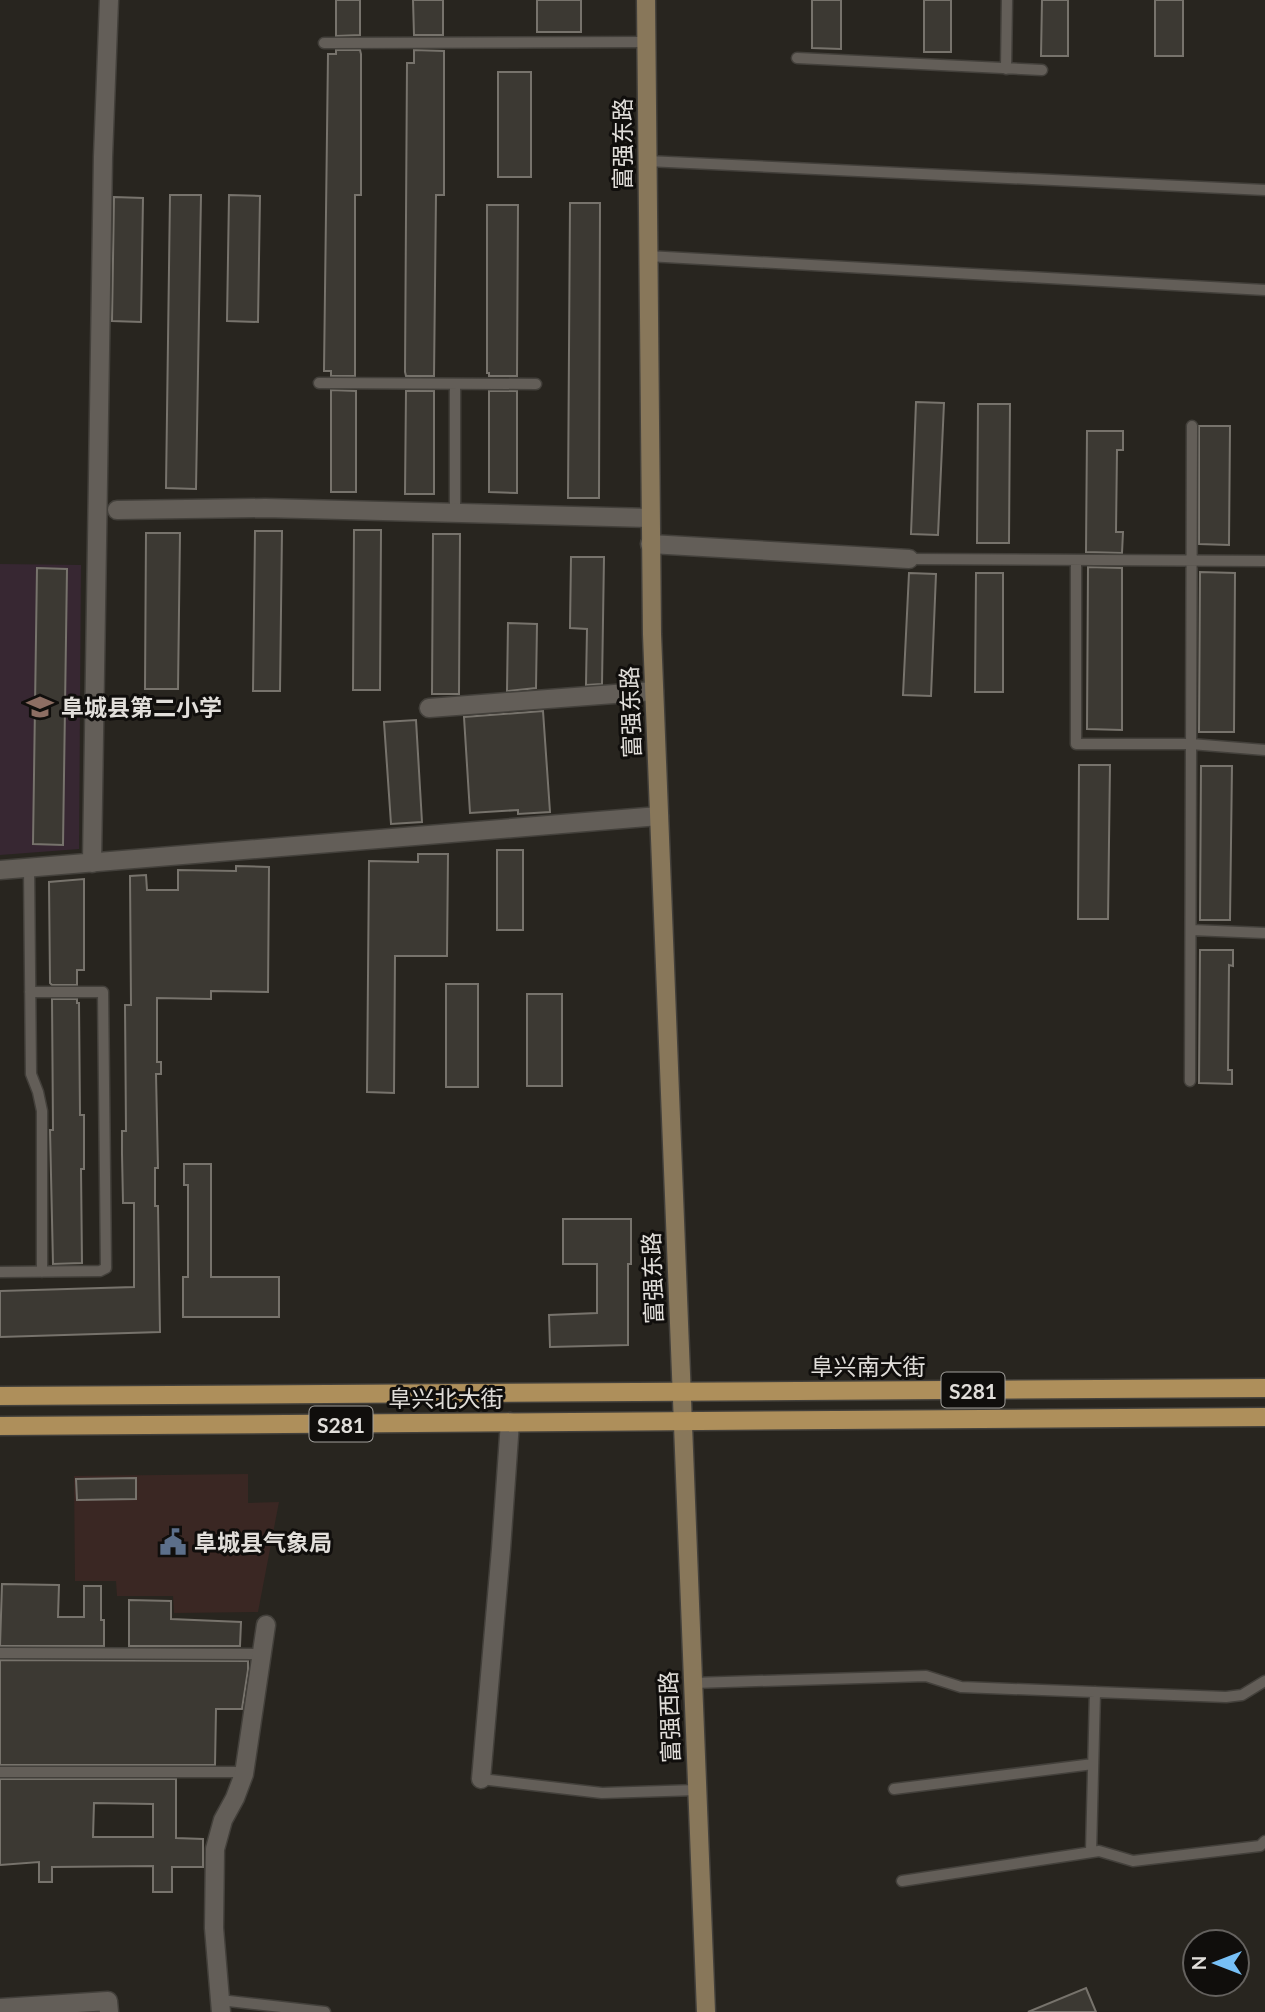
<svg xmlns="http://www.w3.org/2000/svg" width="1265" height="2012" viewBox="0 0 1265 2012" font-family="Lato,'Noto Sans SC',sans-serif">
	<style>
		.commercial { fill: #3a2723 }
		.education { fill: #372732 }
		.building { fill: #3c3933; stroke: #77736c; stroke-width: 2; fill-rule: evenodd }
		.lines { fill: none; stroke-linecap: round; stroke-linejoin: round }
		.lane-casing { stroke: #43403b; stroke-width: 13 }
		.street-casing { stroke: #43403b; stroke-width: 21 }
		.secondary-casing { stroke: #43403b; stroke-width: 21 }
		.primary-casing { stroke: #43403b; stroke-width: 21 }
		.lane { stroke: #635e58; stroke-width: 10 }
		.street { stroke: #635e58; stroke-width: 18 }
		.secondary { stroke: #88775a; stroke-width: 18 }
		.primary { stroke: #ae8f5b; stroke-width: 18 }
		.labels { text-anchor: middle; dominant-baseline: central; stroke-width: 6; stroke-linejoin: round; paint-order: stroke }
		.shield { fill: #100e0c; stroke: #a2a09c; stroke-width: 2 }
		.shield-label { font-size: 21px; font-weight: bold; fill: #e1deda }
		.street-label { font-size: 23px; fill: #e1deda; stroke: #100e0c }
		.poi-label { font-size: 23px; font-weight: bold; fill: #e1deda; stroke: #100e0c; text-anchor: start }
	</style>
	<rect width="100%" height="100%" fill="#28251f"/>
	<path class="commercial" d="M 248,1474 L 248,1503 L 279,1502 L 258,1612 L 174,1613 L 173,1596 L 117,1596 L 116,1581 L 75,1581 L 74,1476 Z"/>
	<path class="education" d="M 0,564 L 81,565 L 79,849 L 0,855 Z"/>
	<path class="building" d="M 336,0 L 360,0 L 360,35 L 336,36 Z
		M 413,0 L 443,0 L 443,35 L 414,35 Z
		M 537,0 L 581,0 L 581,32 L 537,32 Z
		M 812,0 L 841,0 L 841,49 L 812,48 Z
		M 924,0 L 951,0 L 951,52 L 924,52 Z
		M 1042,0 L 1068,0 L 1068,56 L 1041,56 Z
		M 1155,0 L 1183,0 L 1183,56 L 1155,56 Z
		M 336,50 L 360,50 L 361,54 L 361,195 L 355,195 L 355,376 L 331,376 L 331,371 L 324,371 L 328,54 L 336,54 Z
		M 414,50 L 444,51 L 444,195 L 436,195 L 434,376 L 406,376 L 405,372 L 407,63 L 414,63 Z
		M 498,72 L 531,72 L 531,177 L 498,177 Z
		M 170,195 L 201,195 L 196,489 L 166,488 Z
		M 229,195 L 260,196 L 258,322 L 227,321 Z
		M 114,197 L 143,198 L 141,322 L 112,321 Z
		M 570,203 L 600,203 L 599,498 L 568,498 Z
		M 487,205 L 518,205 L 517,376 L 489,376 L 489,373 L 487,373 Z
		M 331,390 L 356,391 L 356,492 L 331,492 Z
		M 406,391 L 434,391 L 434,494 L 405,494 Z
		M 489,391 L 517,391 L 517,493 L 489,492 Z
		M 916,402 L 944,403 L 938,535 L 911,534 Z
		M 978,404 L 1010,404 L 1009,543 L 977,543 Z
		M 1199,426 L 1230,426 L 1229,545 L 1199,544 Z
		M 1087,431 L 1123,431 L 1123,450 L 1117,450 L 1116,532 L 1123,532 L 1122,553 L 1086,552 Z
		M 354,530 L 381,530 L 380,690 L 353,690 Z
		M 255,531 L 282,531 L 280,691 L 253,691 Z
		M 146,533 L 180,533 L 178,689 L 145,689 Z
		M 433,534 L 460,534 L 459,694 L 432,694 Z
		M 571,557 L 604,557 L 602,684 L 586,685 L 587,629 L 570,628 Z
		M 1088,567 L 1122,568 L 1122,730 L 1087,729 Z
		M 37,568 L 67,569 L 63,845 L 33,844 Z
		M 1200,572 L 1235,573 L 1234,732 L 1199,732 Z
		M 909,573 L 936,574 L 931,696 L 903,695 Z
		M 976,573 L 1003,573 L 1003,692 L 975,692 Z
		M 508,623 L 537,624 L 536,688 L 507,691 Z
		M 543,711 L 550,812 L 518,814 L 518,810 L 470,813 L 464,717 Z
		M 416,720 L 422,822 L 391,824 L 384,722 Z
		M 1079,765 L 1110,765 L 1108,919 L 1078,919 Z
		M 1201,766 L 1232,766 L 1230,920 L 1200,920 Z
		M 497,850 L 523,850 L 523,930 L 497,930 Z
		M 418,854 L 448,854 L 447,956 L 395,956 L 394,1093 L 367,1092 L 369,861 L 418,862 Z
		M 236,866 L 269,867 L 268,992 L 211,991 L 211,999 L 157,998 L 157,1062 L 161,1062 L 161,1074 L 156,1074 L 158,1168 L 155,1168 L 155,1206 L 158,1206 L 160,1332 L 0,1337 L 0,1291 L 134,1287 L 134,1203 L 123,1203 L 122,1154 L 122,1131 L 126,1131 L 125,1005 L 131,1005 L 130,876 L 146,875 L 147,890 L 178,890 L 178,870 L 236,871 Z
		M 84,879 L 84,970 L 77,970 L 77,985 L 52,985 L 50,983 L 49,882 Z
		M 1200,950 L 1233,950 L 1233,966 L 1229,965 L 1228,1070 L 1232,1070 L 1232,1084 L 1199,1083 Z
		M 446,984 L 478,984 L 478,1087 L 446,1087 Z
		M 527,994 L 562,994 L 562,1086 L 527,1086 Z
		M 52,999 L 77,999 L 77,1003 L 79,1003 L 80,1115 L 84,1115 L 84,1169 L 81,1169 L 82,1263 L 53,1264 L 50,1130 L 53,1130 Z
		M 184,1164 L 211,1164 L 211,1277 L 279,1277 L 279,1317 L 183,1317 L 183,1277 L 188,1277 L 188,1185 L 184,1185 Z
		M 563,1219 L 631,1219 L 631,1264 L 628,1264 L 628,1345 L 550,1347 L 549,1315 L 597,1313 L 597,1264 L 563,1264 Z
		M 136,1478 L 136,1499 L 77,1500 L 76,1479 Z
		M 2,1584 L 59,1585 L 58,1617 L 84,1617 L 84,1586 L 101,1586 L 101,1620 L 104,1620 L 104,1646 L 0,1646 Z
		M 129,1600 L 171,1601 L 171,1619 L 241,1622 L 240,1646 L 129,1646 Z
		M 0,1660 L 248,1661 L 248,1670 L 242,1709 L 216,1709 L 215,1765 L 0,1765 Z
		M 0,1779 L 176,1779 L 176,1838 L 203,1839 L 203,1867 L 172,1867 L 172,1892 L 153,1892 L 153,1866 L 52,1867 L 52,1882 L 39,1882 L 39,1862 L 0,1865 ZM 94,1803 L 153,1804 L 153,1837 L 93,1837 Z
		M 1086,1988 L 1096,2012 L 1028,2012 Z"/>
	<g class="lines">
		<defs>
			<path id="lane" d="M 324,43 L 646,42
				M 797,58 L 1042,70
				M 1006,69 L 1007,0
				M 647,161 L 1265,190
				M 647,256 L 1265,290
				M 319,383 L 536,384
				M 455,513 L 455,384
				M 909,559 L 1265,561
				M 1076,561 L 1076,744 L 1191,744 L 1265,750
				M 29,868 L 31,1074 L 38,1092 L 42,1111 L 42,1272
				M 1191,930 L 1265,933
				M 1190,1081 L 1192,426
				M 0,1272 L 100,1271 L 106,1268 L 103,992 L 30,992
				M 0,1653 L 261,1654
				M 693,1683 L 926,1676 L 961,1687 L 1226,1697 L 1242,1695 L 1265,1681
				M 0,1772 L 244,1772
				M 481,1779 L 602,1793 L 697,1790
				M 894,1789 L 1093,1764
				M 1091,1852 L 1095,1692
				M 902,1881 L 1099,1851 L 1133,1861 L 1260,1846 L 1265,1841
				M 220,2000 L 325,2012"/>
			<path id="street" d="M 117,510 L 265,508 L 650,518
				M 650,544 L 909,559
				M 429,708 L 654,691
				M 92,863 L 103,157 L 109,0
				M 0,870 L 659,816
				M 481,1779 L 501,1549 L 510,1422
				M 0,2008 L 108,2001 L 109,2012
				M 221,2012 L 214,1928 L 215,1849 L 223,1820 L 235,1798 L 244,1774 L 266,1625"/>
			<path id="secondary" d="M 646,0 L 652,634 L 706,2012"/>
			<path id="primary" d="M 0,1396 L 1265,1388
				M 0,1426 L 1265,1417"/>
		</defs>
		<use href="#lane" class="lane-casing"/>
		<use href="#street" class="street-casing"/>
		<use href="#secondary" class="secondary-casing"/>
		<use href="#primary" class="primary-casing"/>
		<use href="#lane" class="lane"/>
		<use href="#street" class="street"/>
		<use href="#secondary" class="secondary"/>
		<use href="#primary" class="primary"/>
	</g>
	<defs>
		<symbol id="school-bare" viewBox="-9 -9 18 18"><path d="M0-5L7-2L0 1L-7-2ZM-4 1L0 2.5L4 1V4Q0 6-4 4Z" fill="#8d6e63" stroke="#100e0c" stroke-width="2.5" paint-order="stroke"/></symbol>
		<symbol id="civic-bare" viewBox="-9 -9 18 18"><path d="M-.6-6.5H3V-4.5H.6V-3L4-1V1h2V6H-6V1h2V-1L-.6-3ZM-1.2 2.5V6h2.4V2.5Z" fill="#5c6f8a" stroke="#100e0c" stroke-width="2.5" paint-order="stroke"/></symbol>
	</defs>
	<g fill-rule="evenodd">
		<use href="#school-bare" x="21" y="688" width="38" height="38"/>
		<use href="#civic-bare" x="154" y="1523" width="38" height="38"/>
	</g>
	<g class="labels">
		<g class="shield">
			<rect x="941.5" y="1372.5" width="63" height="35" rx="5"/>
			<rect x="309.5" y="1406.5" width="63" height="35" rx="5"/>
		</g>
		<g class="shield-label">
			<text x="973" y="1390">S281</text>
			<text x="341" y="1424">S281</text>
		</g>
		<g class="street-label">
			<text transform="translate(622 144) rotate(-90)">富强东路</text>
			<text transform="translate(630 712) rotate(-92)">富强东路</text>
			<text transform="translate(652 1278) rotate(-92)">富强东路</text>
			<text x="868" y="1366">阜兴南大街</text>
			<text x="446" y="1398">阜兴北大街</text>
			<text transform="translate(669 1717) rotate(-92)">富强西路</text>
		</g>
		<g class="poi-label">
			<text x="61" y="707">阜城县第二小学</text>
			<text x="194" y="1542">阜城县气象局</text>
		</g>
	</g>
	<g transform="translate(1216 1963) rotate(270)"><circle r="33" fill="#100e0c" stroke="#64615e" stroke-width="2"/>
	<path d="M0-5L12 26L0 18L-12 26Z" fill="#77c0f7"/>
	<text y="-10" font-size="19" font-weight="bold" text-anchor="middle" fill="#e1deda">N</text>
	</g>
</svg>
